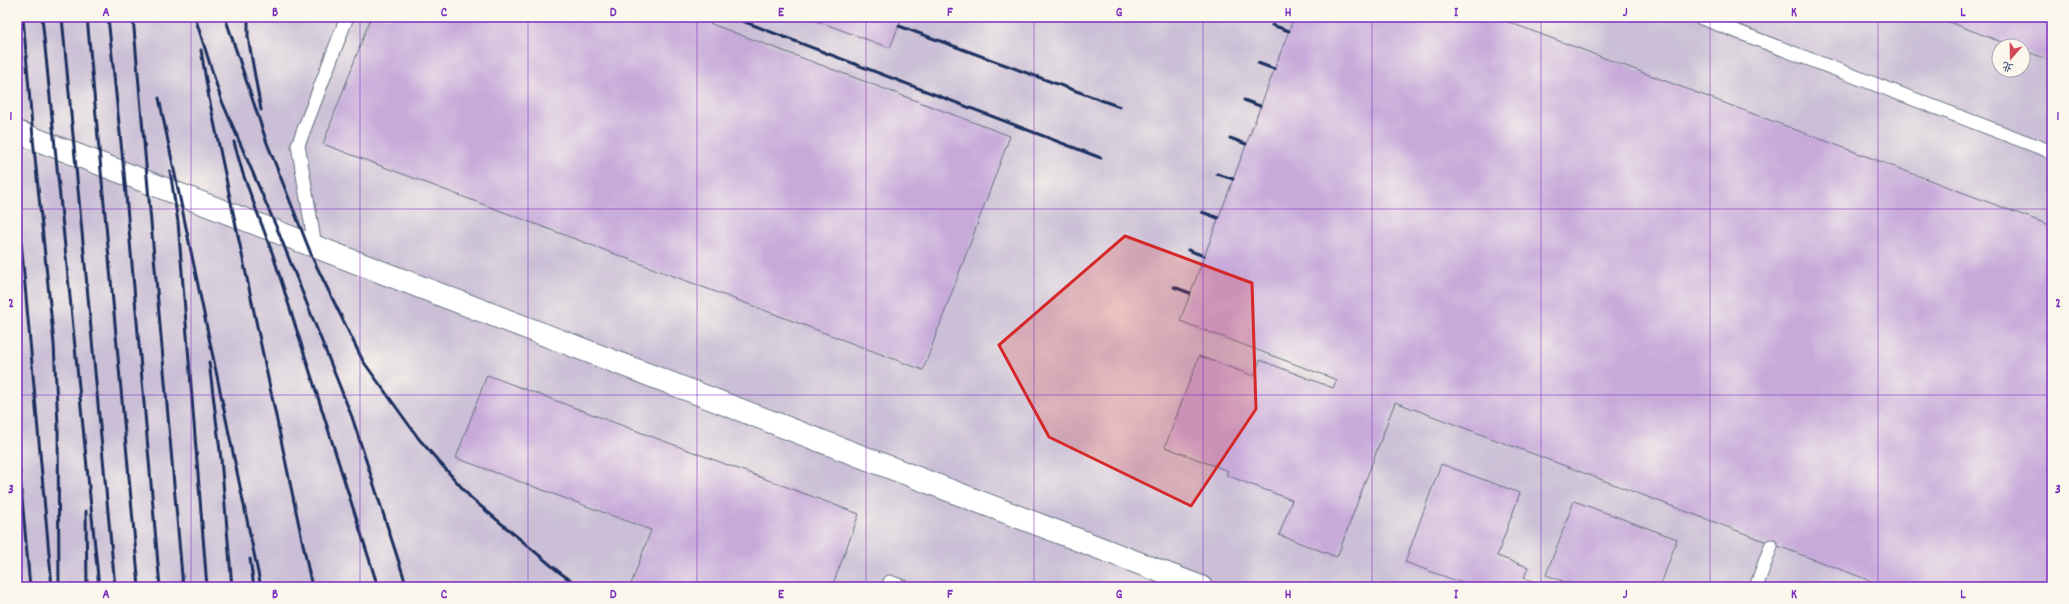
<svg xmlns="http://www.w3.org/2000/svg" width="2069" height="604" viewBox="0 0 2069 604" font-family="Dekko,'LXGW WenKai TC',sans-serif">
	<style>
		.industrial { fill: #cabfd6; fill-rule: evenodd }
		.building { fill: #c7aada }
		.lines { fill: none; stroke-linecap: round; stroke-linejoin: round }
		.lane-casing { stroke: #656f84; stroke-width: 15 }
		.street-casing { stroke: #656f84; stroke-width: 24 }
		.lane { stroke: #fff; stroke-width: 13 }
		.street { stroke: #fff; stroke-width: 22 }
		.rail { stroke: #1b2f5e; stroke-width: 3 }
		.marked { fill: #d62828; fill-opacity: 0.2; stroke: #d62828; stroke-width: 3; stroke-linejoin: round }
		.grid { fill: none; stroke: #7b2cbf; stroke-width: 1; stroke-opacity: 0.55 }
		.neatline { fill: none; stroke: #7b2cbf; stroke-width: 1.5 }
		.grid-label { font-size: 13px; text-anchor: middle; font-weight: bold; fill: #7b2cbf }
	</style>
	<rect width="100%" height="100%" fill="#fbf7ec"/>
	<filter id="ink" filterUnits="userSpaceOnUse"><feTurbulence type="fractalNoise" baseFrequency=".025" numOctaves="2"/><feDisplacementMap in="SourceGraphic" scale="8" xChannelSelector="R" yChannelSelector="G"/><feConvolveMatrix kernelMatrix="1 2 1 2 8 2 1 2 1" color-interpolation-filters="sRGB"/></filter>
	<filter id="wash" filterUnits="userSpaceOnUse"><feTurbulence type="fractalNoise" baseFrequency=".012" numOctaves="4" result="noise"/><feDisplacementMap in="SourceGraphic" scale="16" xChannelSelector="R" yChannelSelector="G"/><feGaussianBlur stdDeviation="0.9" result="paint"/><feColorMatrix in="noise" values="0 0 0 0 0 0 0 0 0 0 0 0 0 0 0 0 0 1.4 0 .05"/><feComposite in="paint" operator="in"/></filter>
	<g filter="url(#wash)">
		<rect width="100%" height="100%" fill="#eee7cb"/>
		<path class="industrial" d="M 17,17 L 2052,17 L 2052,587 L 17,587 ZM 1999,46 L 2023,46 L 2023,70 L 1999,70 Z"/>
		<g id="blocks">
			<path class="building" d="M 371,17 L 693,17 L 1010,136 L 923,370 L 323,144 Z
				M 806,17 L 902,17 L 890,48 Z
				M 1294,17 L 1495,17 L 2052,226 L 2052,587 L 1887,587 L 1395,402 L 1337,557 L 1279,535 L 1292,500 L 1226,475 L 1228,471 L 1165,447 L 1199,356 L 1254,376 L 1260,360 L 1333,388 L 1337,380 L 1180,321 Z
				M 1936,17 L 2052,17 L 2052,61 L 2023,50 L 2023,46 L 2012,46 Z
				M 487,375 L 859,514 L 832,587 L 630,587 L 651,530 L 456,458 Z
				M 1441,464 L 1520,493 L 1497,556 L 1528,567 L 1524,578 L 1543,585 L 1543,587 L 1473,587 L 1405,562 Z
				M 1574,501 L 1677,539 L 1660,587 L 1580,587 L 1546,575 Z"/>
		</g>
	</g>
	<g filter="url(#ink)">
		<use href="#blocks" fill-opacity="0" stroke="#656f84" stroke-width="1"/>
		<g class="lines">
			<defs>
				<path id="lane" d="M 1699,17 L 2052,152
					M 315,246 L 298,145 L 347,17
					M 890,582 L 903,587
					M 1756,587 L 1771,546"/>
				<path id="street" d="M 17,132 L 1201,587"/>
			</defs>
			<use href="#lane" class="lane-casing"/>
			<use href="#street" class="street-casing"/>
			<use href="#lane" class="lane"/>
			<use href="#street" class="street"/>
			<path class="rail" d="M 23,17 L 33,138 L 54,344 L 58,425 L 59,587
				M 42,17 L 99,587
				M 62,17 L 115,587
				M 87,17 L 139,587
				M 108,17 L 124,172 L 160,587
				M 133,17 L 183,587
				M 195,17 L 221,99 L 278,231 L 352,417 L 407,587
				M 225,17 L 267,143 L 313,259 L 363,361 L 419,439 L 471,498 L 559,572 L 580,587
				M 248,17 L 248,37 L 261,110
				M 732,17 L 1101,158
				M 1151,17 L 1153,18
				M 1272,25 L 1289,31
				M 899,26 L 1120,107
				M 201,50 L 209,98 L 312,587
				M 1258,63 L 1274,69
				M 159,98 L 261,587
				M 1244,100 L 1260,106
				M 1230,138 L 1246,144
				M 234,142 L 243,174 L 273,255 L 378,587
				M 170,171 L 178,222 L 207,587
				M 1217,174 L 1233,179
				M 17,196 L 52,587
				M 1202,212 L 1218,218
				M 1188,250 L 1204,256
				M 1174,287 L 1190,293
				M 209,362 L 221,459 L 232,587
				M 17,442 L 30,587
				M 86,511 L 87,587
				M 250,559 L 254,587"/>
		</g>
	</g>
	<path class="marked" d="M 1125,236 L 1252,283 L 1256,409 L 1191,506 L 1049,437 L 999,345 Z"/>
	<path class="grid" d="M 191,17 L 191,587M 360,17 L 360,587M 528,17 L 528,587M 697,17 L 697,587M 866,17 L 866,587M 1034,17 L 1034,587M 1203,17 L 1203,587M 1372,17 L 1372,587M 1541,17 L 1541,587M 1710,17 L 1710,587M 1878,17 L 1878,587M 17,209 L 2052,209M 17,395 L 2052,395"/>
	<rect width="2069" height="604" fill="none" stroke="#fbf7ec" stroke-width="44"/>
	<g transform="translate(2011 58) rotate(200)"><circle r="19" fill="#fbf7ec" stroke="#a1a7b3"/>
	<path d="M0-3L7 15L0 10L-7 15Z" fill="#d1495b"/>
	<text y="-6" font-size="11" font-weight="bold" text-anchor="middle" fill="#1b2f5e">北</text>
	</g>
	<rect x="22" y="22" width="2025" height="560" class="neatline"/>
	<g class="grid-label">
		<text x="106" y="16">A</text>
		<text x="275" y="16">B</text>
		<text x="444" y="16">C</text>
		<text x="613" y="16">D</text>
		<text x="781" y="16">E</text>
		<text x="950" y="16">F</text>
		<text x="1119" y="16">G</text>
		<text x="1288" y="16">H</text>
		<text x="1456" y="16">I</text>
		<text x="1625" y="16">J</text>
		<text x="1794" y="16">K</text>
		<text x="1963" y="16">L</text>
		<text x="11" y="120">1</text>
		<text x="2058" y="120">1</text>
		<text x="11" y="307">2</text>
		<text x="2058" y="307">2</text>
		<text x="11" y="493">3</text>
		<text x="2058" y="493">3</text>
		<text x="106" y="598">A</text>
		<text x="275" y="598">B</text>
		<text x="444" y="598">C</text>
		<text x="613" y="598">D</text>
		<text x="781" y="598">E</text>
		<text x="950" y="598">F</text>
		<text x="1119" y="598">G</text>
		<text x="1288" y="598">H</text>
		<text x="1456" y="598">I</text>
		<text x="1625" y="598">J</text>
		<text x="1794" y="598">K</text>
		<text x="1963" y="598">L</text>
	</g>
</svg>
